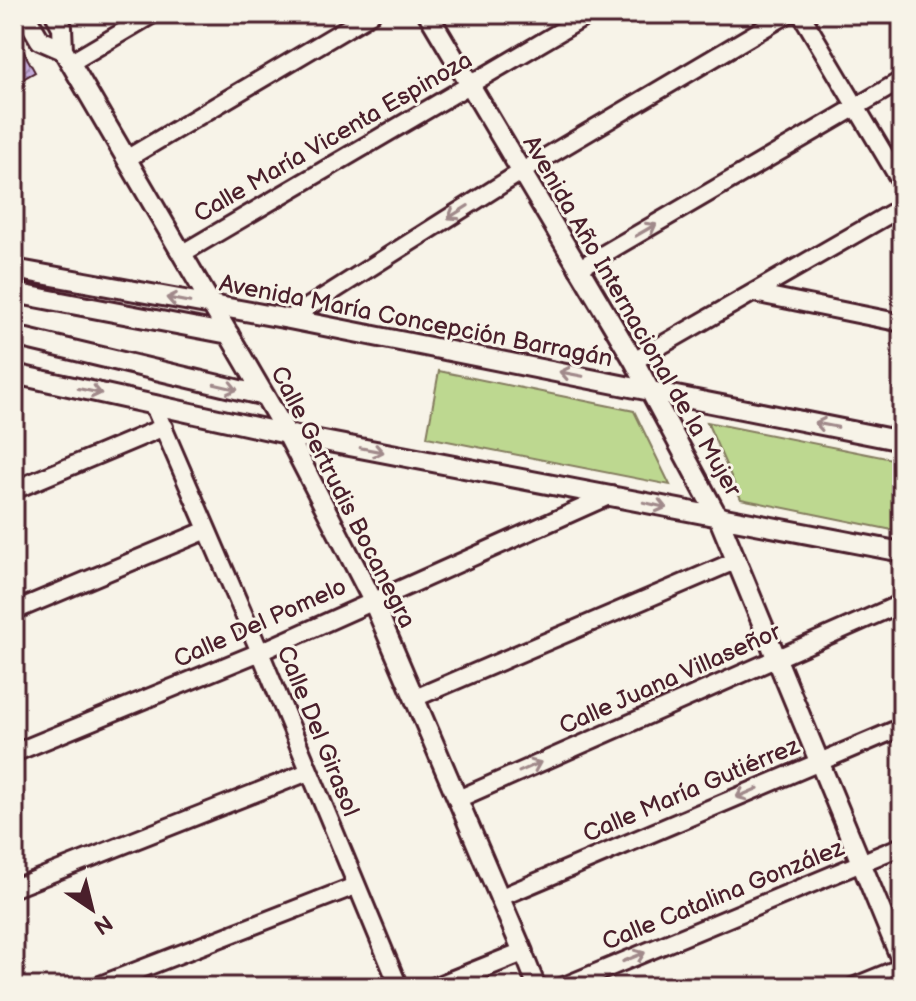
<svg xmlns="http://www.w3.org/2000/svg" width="916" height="1001" viewBox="0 0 916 1001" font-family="'Balsamiq Sans',sans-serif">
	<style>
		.park { fill: #bdd890; stroke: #847c5e; stroke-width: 2 }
		.building { fill: url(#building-cross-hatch); stroke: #4a1f2b; stroke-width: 2 }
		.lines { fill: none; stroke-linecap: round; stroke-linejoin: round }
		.minor-casing { stroke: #4a1f2b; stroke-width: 22 }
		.tertiary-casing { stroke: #4a1f2b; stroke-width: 24 }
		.minor { stroke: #f7f3e8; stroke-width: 16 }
		.tertiary { stroke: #f7f3e8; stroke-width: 18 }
		.oneway { stroke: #a0898a }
		.labels { text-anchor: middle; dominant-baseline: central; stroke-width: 6; stroke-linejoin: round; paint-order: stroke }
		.street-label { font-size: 24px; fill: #4a1f2b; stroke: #f7f3e8 }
	</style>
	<defs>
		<pattern id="building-cross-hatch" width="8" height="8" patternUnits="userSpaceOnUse" patternTransform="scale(2)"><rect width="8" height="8" fill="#c3abda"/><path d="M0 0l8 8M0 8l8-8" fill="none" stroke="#a08bb1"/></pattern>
	</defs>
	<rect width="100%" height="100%" fill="#f7f3e8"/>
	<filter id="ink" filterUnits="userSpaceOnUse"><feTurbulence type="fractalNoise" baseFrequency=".0125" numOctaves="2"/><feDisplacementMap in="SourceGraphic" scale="16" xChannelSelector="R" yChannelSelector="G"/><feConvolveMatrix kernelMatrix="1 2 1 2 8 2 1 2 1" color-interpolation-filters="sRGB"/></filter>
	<g filter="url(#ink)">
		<path class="park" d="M 439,371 L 634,411 L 670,485 L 427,437 Z
			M 707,422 L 902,461 L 902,532 L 741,499 Z"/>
		<path class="building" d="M 14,34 L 35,72 L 14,84 Z"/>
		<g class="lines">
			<defs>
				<path id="minor" d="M 801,14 L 902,184
					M 70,63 L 153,14
					M 128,158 L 371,14
					M 183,253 L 590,14
					M 578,269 L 902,80
					M 754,293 L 902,323
					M 289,319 L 524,170 L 788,14
					M 634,361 L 902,207
					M 153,404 L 260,652 L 399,987
					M 14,490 L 164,427
					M 14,611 L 207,530
					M 415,698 L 735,561
					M 14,753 L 260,652 L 611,495
					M 458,799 L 902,603
					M 14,888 L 308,772
					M 499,898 L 902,727
					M 523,952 L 537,987
					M 95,987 L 355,886
					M 562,987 L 902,846
					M 853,987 L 902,967"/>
				<path id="tertiary" d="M 25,14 L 40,40 L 63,50
					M 55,14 L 62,27 L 63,50 L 287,434 L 372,599 L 523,952 L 436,987
					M 428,14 L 634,361 L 719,519 L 902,962
					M 14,269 L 289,319 L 902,441
					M 14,293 L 229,334
					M 14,336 L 265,396
					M 14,374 L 287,434 L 902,552"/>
			</defs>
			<use href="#minor" class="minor-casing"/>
			<use href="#tertiary" class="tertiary-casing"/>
			<use href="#minor" class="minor"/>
			<use href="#tertiary" class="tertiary"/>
		</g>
		<defs><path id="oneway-shaft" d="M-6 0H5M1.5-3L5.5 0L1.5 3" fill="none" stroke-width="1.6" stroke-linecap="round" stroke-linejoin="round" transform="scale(2)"/></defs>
		<g class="oneway">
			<use href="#oneway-shaft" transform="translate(458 212) rotate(148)"/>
			<use href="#oneway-shaft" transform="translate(646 230) rotate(-30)"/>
			<use href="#oneway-shaft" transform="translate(178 300) rotate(-169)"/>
			<use href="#oneway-shaft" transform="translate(571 374) rotate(-169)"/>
			<use href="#oneway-shaft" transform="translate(226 387) rotate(13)"/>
			<use href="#oneway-shaft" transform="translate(90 391) rotate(12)"/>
			<use href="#oneway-shaft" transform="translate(826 425) rotate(-169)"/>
			<use href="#oneway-shaft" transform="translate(372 450) rotate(11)"/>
			<use href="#oneway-shaft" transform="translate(655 505) rotate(13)"/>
			<use href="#oneway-shaft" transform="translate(530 767) rotate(-24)"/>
			<use href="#oneway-shaft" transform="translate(747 793) rotate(157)"/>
			<use href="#oneway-shaft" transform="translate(634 957) rotate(-22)"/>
		</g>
	</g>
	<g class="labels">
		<g class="street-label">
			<text transform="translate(333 137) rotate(-30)">Calle María Vicenta Espinoza</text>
			<text transform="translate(632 316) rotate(60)">Avenida Año Internacional de la Mujer</text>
			<text transform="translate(416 321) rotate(11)">Avenida María Concepción Barragán</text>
			<text transform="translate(343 497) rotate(63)">Calle Gertrudis Bocanegra</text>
			<text transform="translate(260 623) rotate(-24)">Calle Del Pomelo</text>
			<text transform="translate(670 679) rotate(-24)">Calle Juana Villaseñor</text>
			<text transform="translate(318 731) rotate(68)">Calle Del Girasol</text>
			<text transform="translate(691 790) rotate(-23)">Calle María Gutiérrez</text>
			<text transform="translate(723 895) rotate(-22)">Calle Catalina González</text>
		</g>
	</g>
	<rect width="916" height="1001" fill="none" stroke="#f7f3e8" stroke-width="48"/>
	<rect x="24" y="24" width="868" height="953" fill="none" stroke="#4a1f2b" stroke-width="3" filter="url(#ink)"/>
	<g transform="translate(92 909) rotate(145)" stroke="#f7f3e8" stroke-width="6" paint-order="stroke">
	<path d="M0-6L14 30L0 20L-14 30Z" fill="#4a1f2b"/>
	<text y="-12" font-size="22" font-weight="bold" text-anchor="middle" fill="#4a1f2b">N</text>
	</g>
</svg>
